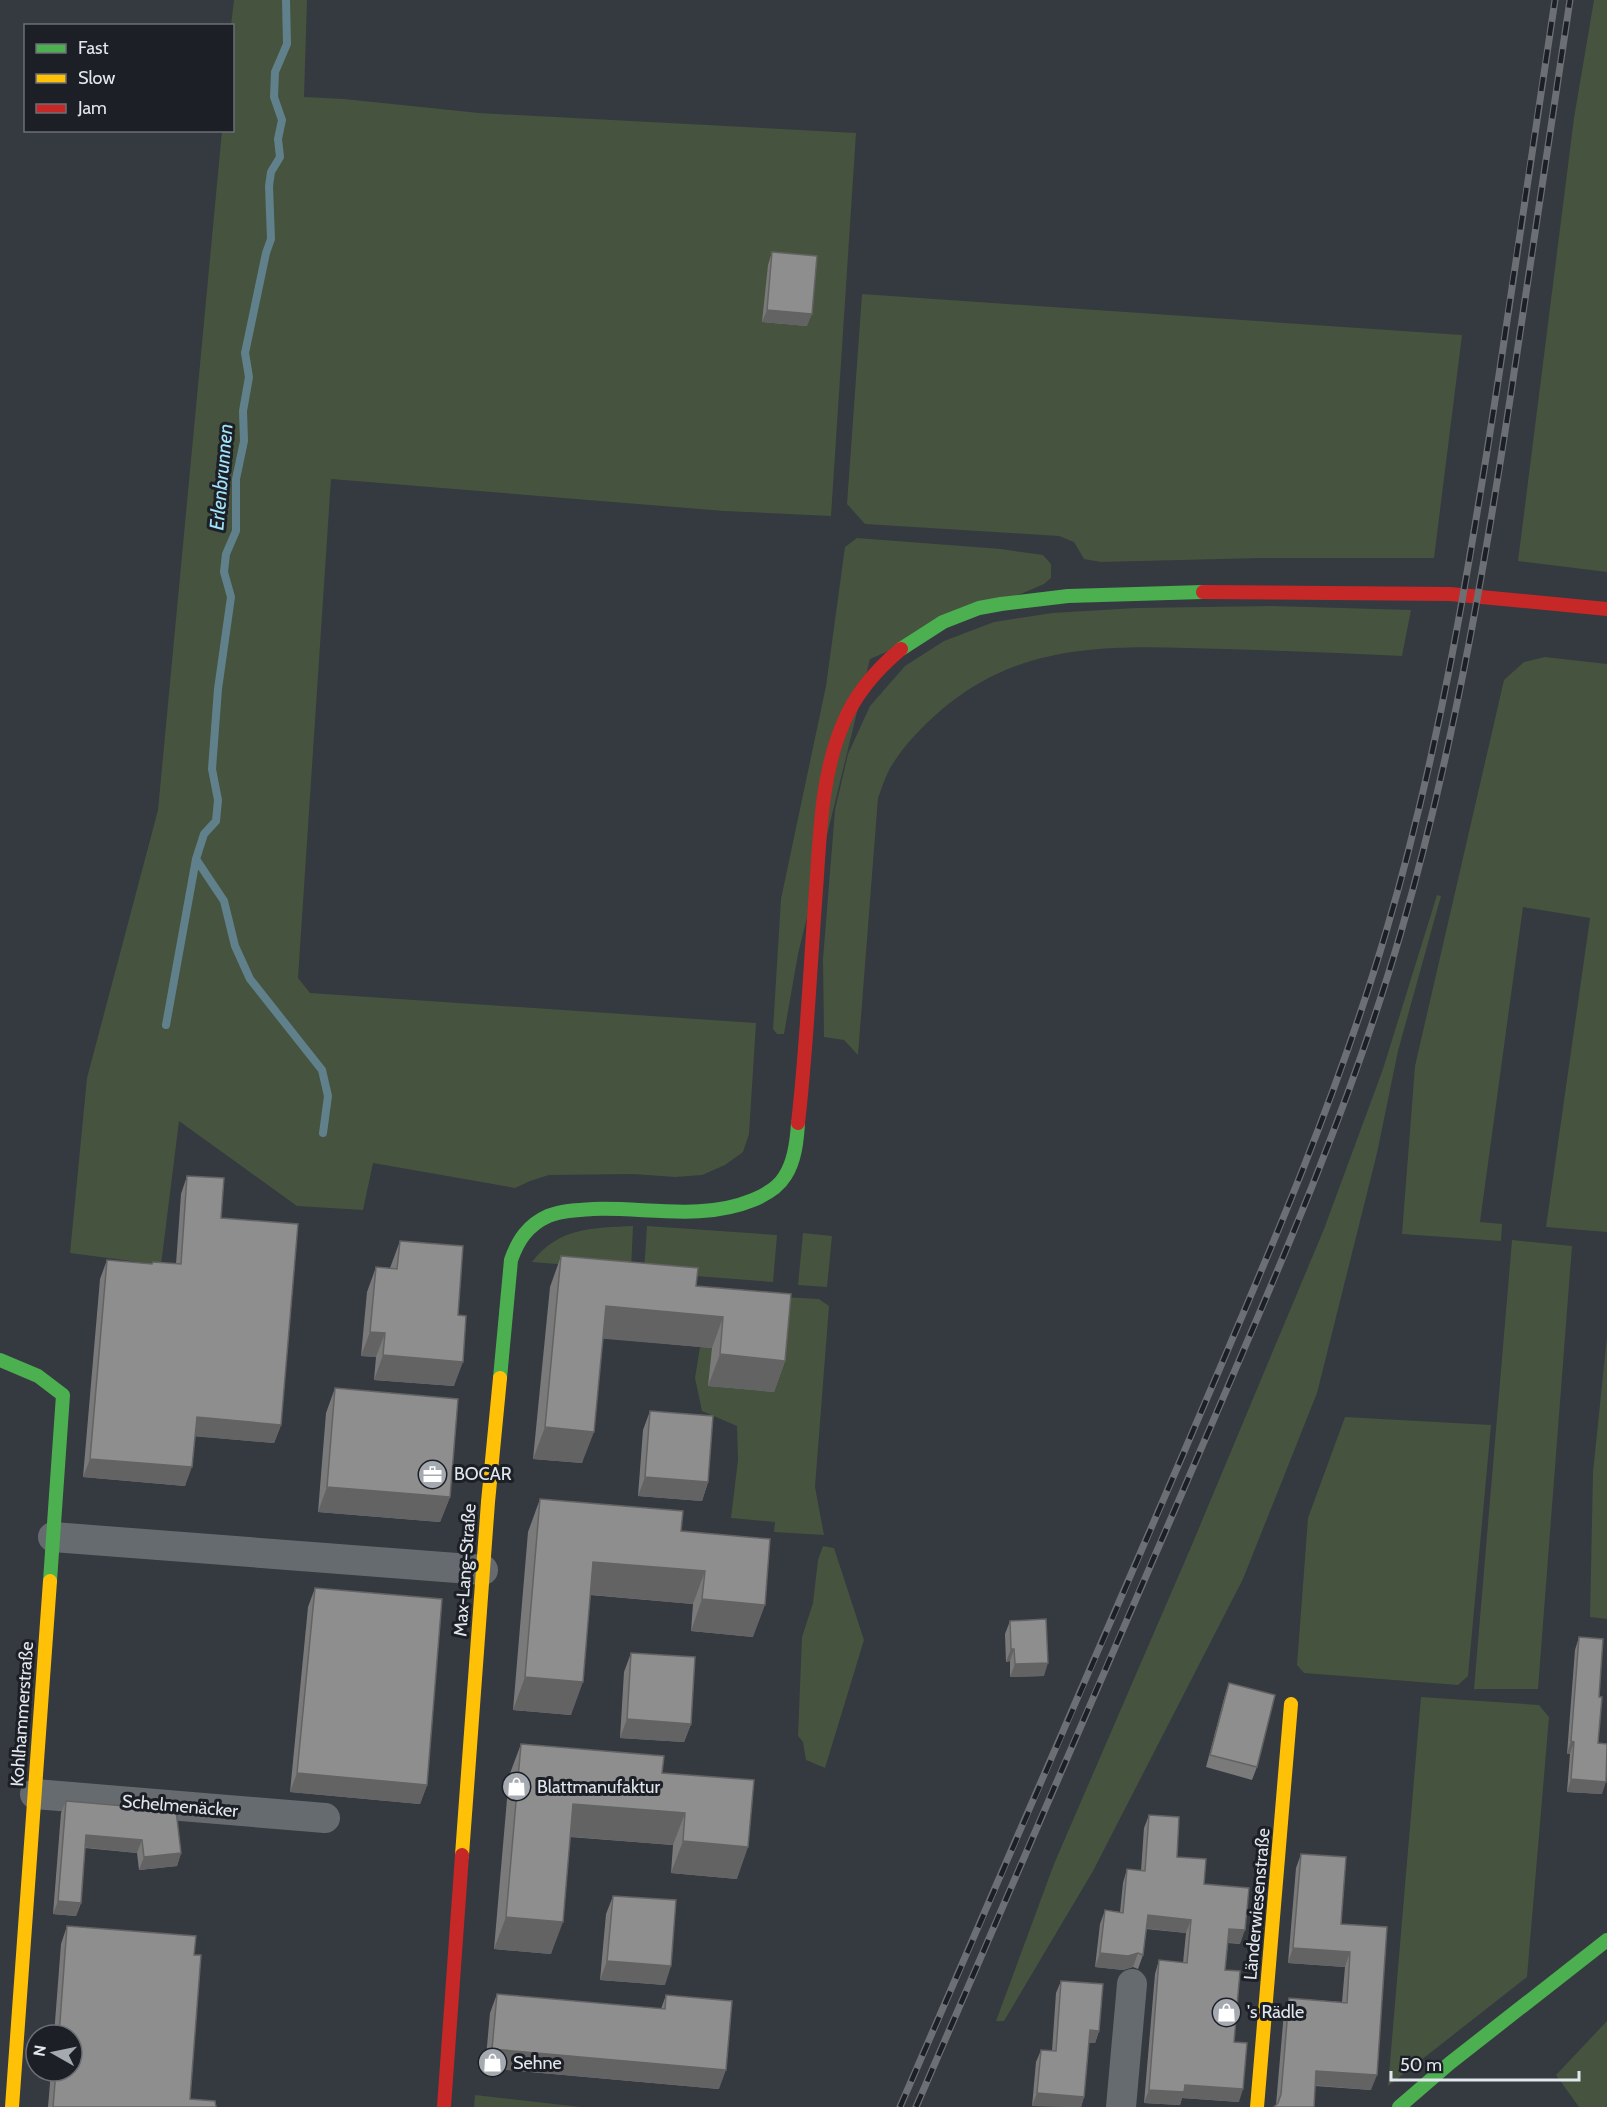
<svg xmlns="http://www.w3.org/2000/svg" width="1607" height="2107" viewBox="0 0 1607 2107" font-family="Cabin,sans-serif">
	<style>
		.green { fill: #46533e }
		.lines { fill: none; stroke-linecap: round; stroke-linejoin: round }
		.stream { stroke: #60818c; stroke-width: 8 }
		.street { stroke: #666b6f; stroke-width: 30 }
		.fast { stroke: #4caf50; stroke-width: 14 }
		.slow { stroke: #ffc107; stroke-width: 14 }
		.jam { stroke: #c62828; stroke-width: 14 }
		.rail-casing { stroke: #6c6f74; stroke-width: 7 }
		.rail { stroke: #1c1f25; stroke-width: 4.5; stroke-dasharray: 14; stroke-linecap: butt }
		.wall { fill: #7b7a7b }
		.shaded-wall { fill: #646364 }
		.building { fill: #8f8e8f; stroke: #646364; stroke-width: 1.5 }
		.labels { text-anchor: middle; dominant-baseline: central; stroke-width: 6; stroke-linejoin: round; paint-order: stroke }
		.poi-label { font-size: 18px; fill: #e2e7ee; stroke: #1c1f25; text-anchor: start }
		.street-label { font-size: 18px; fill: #e2e7ee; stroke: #1c1f25 }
		.water-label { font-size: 20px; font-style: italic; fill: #a1e3fb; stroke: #1c1f25 }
	</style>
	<rect width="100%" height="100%" fill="#353940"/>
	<path class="green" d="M 234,0 L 307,0 L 304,97 L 344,99 L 479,113 L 856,133 L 831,516 L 724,511 L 331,479 L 298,978 L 310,993 L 756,1023 L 749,1134 L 743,1152 L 725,1165 L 702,1175 L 675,1177 L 633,1174 L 549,1175 L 530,1181 L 515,1188 L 373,1163 L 363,1210 L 297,1206 L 179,1121 L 161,1265 L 70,1253 L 87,1078 L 158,810 L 222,131 L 232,130 L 231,25 Z
		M 1594,0 L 1607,0 L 1607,572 L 1518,561 L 1574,118 Z
		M 862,294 L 1462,335 L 1434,558 L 1260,558 L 1101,562 L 1084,559 L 1074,542 L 1059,536 L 865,524 L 847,504 Z
		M 857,538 L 1001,549 L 1043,555 L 1051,564 L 1051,578 L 1044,584 L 870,659 L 798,954 L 784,1034 L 777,1034 L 773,1029 L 781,899 L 826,686 L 845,547 Z
		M 1273,606 L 1411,610 L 1402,656 C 1343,653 1284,651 1225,649 C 1121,646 1024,638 940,711 C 922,727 905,744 892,765 C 886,774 882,788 878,798 L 858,1055 L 844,1040 L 824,1037 L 823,959 L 835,810 L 848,754 L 870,706 L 905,666 L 944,641 L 994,622 L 1052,613 L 1136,608 Z
		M 1545,657 L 1607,664 L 1607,1232 L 1546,1227 L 1590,918 L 1523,907 L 1480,1222 L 1502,1224 L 1501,1241 L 1402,1234 L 1415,1066 L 1504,680 L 1524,662 Z
		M 1437,895 L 1441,896 L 1398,1051 L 1377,1153 L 1317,1393 L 1243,1579 L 1093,1871 L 1004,2021 L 996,2021 L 1054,1864 L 1191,1547 L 1324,1229 L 1383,1069 Z
		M 633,1226 L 631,1270 L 532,1262 C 559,1227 592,1228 633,1226 Z
		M 647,1226 L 777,1235 L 773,1282 L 644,1272 Z
		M 803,1233 L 832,1236 L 827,1287 L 798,1285 Z
		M 1512,1240 L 1572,1246 L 1538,1689 L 1474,1689 Z
		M 749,1295 L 819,1299 L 829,1306 L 815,1487 L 824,1535 L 774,1532 L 775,1522 L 731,1518 L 738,1460 L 737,1426 L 702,1411 L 695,1378 L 704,1322 L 739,1305 L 709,1386 L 774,1392 Z
		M 1607,1336 L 1607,1619 L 1590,1617 L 1593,1472 Z
		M 1345,1417 L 1491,1425 L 1468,1676 L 1458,1685 L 1304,1673 L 1297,1665 L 1308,1518 Z
		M 823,1546 L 834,1548 L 864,1640 L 825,1768 L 806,1760 L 803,1742 L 798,1736 L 802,1637 L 813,1603 L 818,1560 Z
		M 1421,1697 L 1539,1705 L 1549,1717 L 1527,1977 L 1388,2086 Z
		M 1607,2021 L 1607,2107 L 1579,2107 L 1556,2075 Z
		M 475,2095 L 581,2107 L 474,2107 Z"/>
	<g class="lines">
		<path class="stream" d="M 196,859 L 224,901 L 235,946 L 250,979 L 322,1070 L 328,1096 L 323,1133
			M 166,1025 L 196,859 L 204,834 L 216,821 L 218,800 L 212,769 L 218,689 L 231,597 L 224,572 L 226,554 L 236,531 L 236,479 L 244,441 L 243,411 L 249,377 L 245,353 L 266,253 L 271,239 L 269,186 L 271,172 L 280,157 L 278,139 L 282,120 L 274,97 L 275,72 L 287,44 L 286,0"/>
		<path class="street" d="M 53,1537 L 483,1570
			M 35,1794 L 325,1818
			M 1121,2107 L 1132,1984"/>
		<path class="fast" d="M 901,649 L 943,622 L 979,608 L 1001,604 L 1068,596 L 1203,592
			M 0,1360 L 38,1376 L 63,1395 L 50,1581
			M 500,1378 L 511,1260 C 518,1240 528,1225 548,1216 C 562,1210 579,1210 593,1209 C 646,1207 702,1221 753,1200 C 765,1195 778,1188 785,1176 C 795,1161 797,1140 798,1123
			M 1399,2107 L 1450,2063 L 1607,1940"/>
		<path class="slow" d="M 462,1855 L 488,1502 L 500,1378
			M 12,2107 L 50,1581
			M 1257,2107 L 1291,1704"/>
		<path class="jam" d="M 1203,592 L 1450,594 L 1607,609
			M 798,1123 C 807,1046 810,968 816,890 C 820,835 821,775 843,724 C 855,694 877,669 901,649
			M 444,2107 L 462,1855"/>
		<defs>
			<path id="rail" d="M 900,2107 C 995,1889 1090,1671 1184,1452 C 1257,1281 1333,1111 1386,932 C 1440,750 1470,563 1499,375 C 1517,250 1536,125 1555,0
				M 916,2107 C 1005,1902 1093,1697 1182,1493 C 1261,1309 1345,1125 1401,932 C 1456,742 1488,548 1517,353 C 1535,235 1552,118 1570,0"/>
		</defs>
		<use href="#rail" class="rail-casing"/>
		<use href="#rail" class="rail"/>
	</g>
	<path class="wall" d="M 772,252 L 807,326 L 762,322 L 768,265 Z
		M 187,1176 L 221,1218 L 281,1425 L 274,1443 L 195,1436 L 185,1486 L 83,1477 L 100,1279 L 107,1260 L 152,1264 L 153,1262 L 176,1264 L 181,1194 Z
		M 400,1241 L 458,1315 L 454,1386 L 374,1380 L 376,1357 L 361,1356 L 367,1292 L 376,1267 L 390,1268 Z
		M 561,1256 L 696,1286 L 785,1361 L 774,1392 L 708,1386 L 712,1348 L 603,1338 L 582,1463 L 533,1459 L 550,1287 Z
		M 335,1388 L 450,1497 L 440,1522 L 318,1512 L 326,1413 Z
		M 650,1411 L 708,1482 L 702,1501 L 638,1496 L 643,1430 Z
		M 540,1499 L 681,1531 L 753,1637 L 691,1631 L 693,1604 L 590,1595 L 571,1715 L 513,1710 L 528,1532 Z
		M 315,1588 L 427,1785 L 420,1804 L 290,1792 L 308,1607 Z
		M 1010,1621 L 1044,1676 L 1010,1677 L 1010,1661 L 1006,1662 L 1005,1634 Z
		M 1579,1637 L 1599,1697 L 1598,1743 L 1602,1794 L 1567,1792 L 1570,1754 L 1567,1754 L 1575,1650 Z
		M 631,1653 L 691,1724 L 684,1742 L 620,1738 L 624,1672 Z
		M 1229,1683 L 1257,1767 L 1252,1780 L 1206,1767 L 1225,1695 Z
		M 521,1744 L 662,1773 L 737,1879 L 671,1873 L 673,1845 L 570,1837 L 551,1954 L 494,1949 L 509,1776 Z
		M 66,1801 L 136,1811 L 181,1853 L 177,1866 L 139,1870 L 137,1853 L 85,1848 L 81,1903 L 76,1916 L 53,1914 L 61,1813 Z
		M 1149,1815 L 1177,1857 L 1204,1884 L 1240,1944 L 1228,1943 L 1225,1970 L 1234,2042 L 1239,2102 L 1182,2098 L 1180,2105 L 1144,2103 L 1155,1974 L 1159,1960 L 1183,1963 L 1186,1933 L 1146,1929 L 1143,1955 L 1138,1969 L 1133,1967 L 1123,1970 L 1095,1967 L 1100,1924 L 1105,1910 L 1120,1912 L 1123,1883 L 1127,1869 L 1141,1871 L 1144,1828 Z
		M 1301,1854 L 1341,1924 L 1387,1927 L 1371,2090 L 1315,2086 L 1276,2105 L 1284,2012 L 1289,1998 L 1342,2002 L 1345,1967 L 1288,1963 L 1296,1868 Z
		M 613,1896 L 665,1985 L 600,1980 L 606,1914 Z
		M 67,1926 L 194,1955 L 190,2099 L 216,2107 L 48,2107 L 51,2071 L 72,2071 L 72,2035 L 54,2035 L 61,1944 Z
		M 1061,1981 L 1099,2031 L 1095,2043 L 1089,2043 L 1084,2097 L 1081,2107 L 1032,2106 L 1036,2062 L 1041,2050 L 1052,2051 L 1056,1993 Z
		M 497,1994 L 661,2009 L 666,1995 L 719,2089 L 485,2068 L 490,2013 Z"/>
	<path class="shaded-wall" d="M 767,310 L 812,314 L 807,326 L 762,322 Z
		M 606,1306 L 723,1317 L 712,1348 L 594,1338 Z
		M 370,1332 L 385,1333 L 376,1357 L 361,1356 Z
		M 720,1354 L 785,1361 L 774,1392 L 708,1386 Z
		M 383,1355 L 463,1362 L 454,1386 L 374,1380 Z
		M 197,1417 L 281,1425 L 274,1443 L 190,1436 Z
		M 545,1427 L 594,1432 L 582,1463 L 533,1459 Z
		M 90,1459 L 192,1467 L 185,1486 L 83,1477 Z
		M 645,1477 L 708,1482 L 702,1501 L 638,1496 Z
		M 327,1487 L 450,1497 L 440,1522 L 318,1512 Z
		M 593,1562 L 705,1571 L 693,1604 L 581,1594 Z
		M 702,1599 L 765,1605 L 753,1637 L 691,1631 Z
		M 1011,1649 L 1014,1649 L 1010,1661 L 1006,1662 Z
		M 1048,1663 L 1044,1676 L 1010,1677 L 1015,1664 Z
		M 525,1677 L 583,1682 L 571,1715 L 513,1710 Z
		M 627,1719 L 691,1724 L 684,1742 L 620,1738 Z
		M 1571,1741 L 1574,1742 L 1570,1754 L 1567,1754 Z
		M 297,1773 L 427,1785 L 420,1804 L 290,1792 Z
		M 1571,1779 L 1606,1782 L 1602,1794 L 1567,1792 Z
		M 573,1804 L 685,1813 L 673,1845 L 562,1836 Z
		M 86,1835 L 142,1840 L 137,1853 L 81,1847 Z
		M 683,1841 L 748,1847 L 737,1879 L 671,1873 Z
		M 181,1853 L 177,1866 L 139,1870 L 144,1857 Z
		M 58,1901 L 81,1903 L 76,1916 L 53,1914 Z
		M 1148,1915 L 1191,1920 L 1186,1933 L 1143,1928 Z
		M 506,1917 L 563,1922 L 551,1954 L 494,1949 Z
		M 1229,1929 L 1245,1930 L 1240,1944 L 1224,1942 Z
		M 1293,1948 L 1350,1952 L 1345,1967 L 1288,1963 Z
		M 1100,1953 L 1138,1953 L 1133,1967 L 1123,1970 L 1095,1967 Z
		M 607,1961 L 671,1966 L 665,1985 L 600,1980 Z
		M 1090,2030 L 1099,2031 L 1095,2043 L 1086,2043 Z
		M 492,2049 L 726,2070 L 719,2089 L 485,2068 Z
		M 1316,2071 L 1377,2075 L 1371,2090 L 1311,2085 Z
		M 1185,2085 L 1243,2089 L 1239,2102 L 1182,2098 L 1180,2105 L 1144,2103 L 1149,2090 Z
		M 1037,2093 L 1084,2097 L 1081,2107 L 1032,2106 Z"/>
	<path class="building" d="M 772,252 L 817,256 L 812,314 L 767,310 Z
		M 187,1176 L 224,1178 L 221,1218 L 298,1224 L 281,1425 L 197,1417 L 192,1467 L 90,1459 L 107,1260 L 152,1264 L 153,1262 L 181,1264 Z
		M 400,1241 L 463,1246 L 458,1315 L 466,1316 L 463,1362 L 383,1355 L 385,1333 L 370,1332 L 376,1267 L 397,1269 Z
		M 561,1256 L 698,1268 L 696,1286 L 791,1294 L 785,1361 L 720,1354 L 723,1317 L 606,1306 L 594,1432 L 545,1427 Z
		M 335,1388 L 458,1399 L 450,1497 L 327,1487 Z
		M 650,1411 L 713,1416 L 708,1482 L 645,1477 Z
		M 540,1499 L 683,1511 L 681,1531 L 770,1539 L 765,1605 L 702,1599 L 705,1571 L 593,1562 L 583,1682 L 525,1677 Z
		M 315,1588 L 442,1599 L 427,1785 L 297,1773 Z
		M 1046,1619 L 1048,1663 L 1015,1664 L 1014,1649 L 1011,1649 L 1010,1621 Z
		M 1579,1637 L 1603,1639 L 1599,1697 L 1602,1697 L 1598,1743 L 1607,1744 L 1606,1782 L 1571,1779 L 1574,1742 L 1571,1741 Z
		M 631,1653 L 695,1657 L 691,1724 L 627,1719 Z
		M 1229,1683 L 1275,1695 L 1257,1767 L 1210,1755 Z
		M 521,1744 L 664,1756 L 662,1773 L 754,1780 L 748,1847 L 683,1841 L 685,1813 L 573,1804 L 563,1922 L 506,1917 Z
		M 66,1801 L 137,1807 L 136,1811 L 158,1808 L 176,1810 L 181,1853 L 144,1857 L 142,1840 L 86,1835 L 81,1903 L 58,1901 Z
		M 1149,1815 L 1179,1817 L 1177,1857 L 1206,1859 L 1204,1884 L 1249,1888 L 1245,1930 L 1229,1929 L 1225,1970 L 1240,1971 L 1234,2042 L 1247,2043 L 1243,2089 L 1185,2085 L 1184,2092 L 1149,2090 L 1159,1960 L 1187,1963 L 1191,1920 L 1148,1915 L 1143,1955 L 1138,1953 L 1128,1956 L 1100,1953 L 1105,1910 L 1123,1913 L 1127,1869 L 1145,1871 Z
		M 1301,1854 L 1346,1857 L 1341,1924 L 1387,1927 L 1377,2075 L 1316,2071 L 1314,2107 L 1274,2107 L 1278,2103 L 1281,2094 L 1289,1998 L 1347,2003 L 1350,1952 L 1293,1948 Z
		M 613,1896 L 676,1900 L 671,1966 L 607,1961 Z
		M 67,1926 L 196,1936 L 194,1955 L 201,1955 L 190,2099 L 215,2101 L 216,2107 L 53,2107 L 56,2071 L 72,2071 L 72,2035 L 59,2035 Z
		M 1061,1981 L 1103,1984 L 1099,2031 L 1090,2030 L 1084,2097 L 1037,2093 L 1041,2050 L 1056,2051 Z
		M 497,1994 L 665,2009 L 666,1995 L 732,2001 L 726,2070 L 492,2049 Z"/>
	<defs>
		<symbol id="office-disc" viewBox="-11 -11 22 22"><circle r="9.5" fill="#a5aab1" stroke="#1c1f25"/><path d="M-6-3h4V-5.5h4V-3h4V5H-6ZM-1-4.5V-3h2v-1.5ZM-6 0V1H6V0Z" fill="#fff"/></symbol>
		<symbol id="shop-disc" viewBox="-11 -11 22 22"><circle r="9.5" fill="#a5aab1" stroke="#1c1f25"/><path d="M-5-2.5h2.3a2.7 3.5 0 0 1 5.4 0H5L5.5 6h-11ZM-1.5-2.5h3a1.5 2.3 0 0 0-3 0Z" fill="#fff"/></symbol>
	</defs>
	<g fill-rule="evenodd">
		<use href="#office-disc" x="416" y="1458" width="33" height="33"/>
		<use href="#shop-disc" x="500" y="1770" width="33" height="33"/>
		<use href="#shop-disc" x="1210" y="1996" width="33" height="33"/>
		<use href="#shop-disc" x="476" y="2046" width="33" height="33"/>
	</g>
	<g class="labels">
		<g class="poi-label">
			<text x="454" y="1474">BOCAR</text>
			<text x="537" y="1787">Blattmanufaktur</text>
			<text x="1247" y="2012">'s Rädle</text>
			<text x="513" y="2063">Sehne</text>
		</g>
		<g class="street-label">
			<text transform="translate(465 1570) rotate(-86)">Max-Lang-Straße</text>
			<text transform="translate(22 1714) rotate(-86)">Kohlhammerstraße</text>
			<text transform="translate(180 1806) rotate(5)">Schelmenäcker</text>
			<text transform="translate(1257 1904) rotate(-85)">Länderwiesenstraße</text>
		</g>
		<g class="water-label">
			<text transform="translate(221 477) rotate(-85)">Erlenbrunnen</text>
		</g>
	</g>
	<rect x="24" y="24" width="210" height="108" fill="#1c1f25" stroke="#6b6f75" stroke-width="1.5"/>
	<rect x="36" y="44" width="30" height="9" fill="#4caf50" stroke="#6b6f75" stroke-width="1.5"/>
	<text x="78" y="54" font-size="18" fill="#e2e7ee">Fast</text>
	<rect x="36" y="74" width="30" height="9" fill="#ffc107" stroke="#6b6f75" stroke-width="1.5"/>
	<text x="78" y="84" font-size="18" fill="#e2e7ee">Slow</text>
	<rect x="36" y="104" width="30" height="9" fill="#c62828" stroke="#6b6f75" stroke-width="1.5"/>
	<text x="78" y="114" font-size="18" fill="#e2e7ee">Jam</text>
	<g transform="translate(54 2053) rotate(279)"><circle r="28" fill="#1c1f25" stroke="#6b6f75" stroke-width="1.5"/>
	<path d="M0-4.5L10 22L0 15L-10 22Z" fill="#a5aab1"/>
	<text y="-9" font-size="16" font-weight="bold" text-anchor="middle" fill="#e2e7ee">N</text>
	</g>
	<path d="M1391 2071v9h188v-9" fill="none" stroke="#e2e7ee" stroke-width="3"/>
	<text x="1400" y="2071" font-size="18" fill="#e2e7ee" stroke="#1c1f25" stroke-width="4.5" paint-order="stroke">50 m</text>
</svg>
